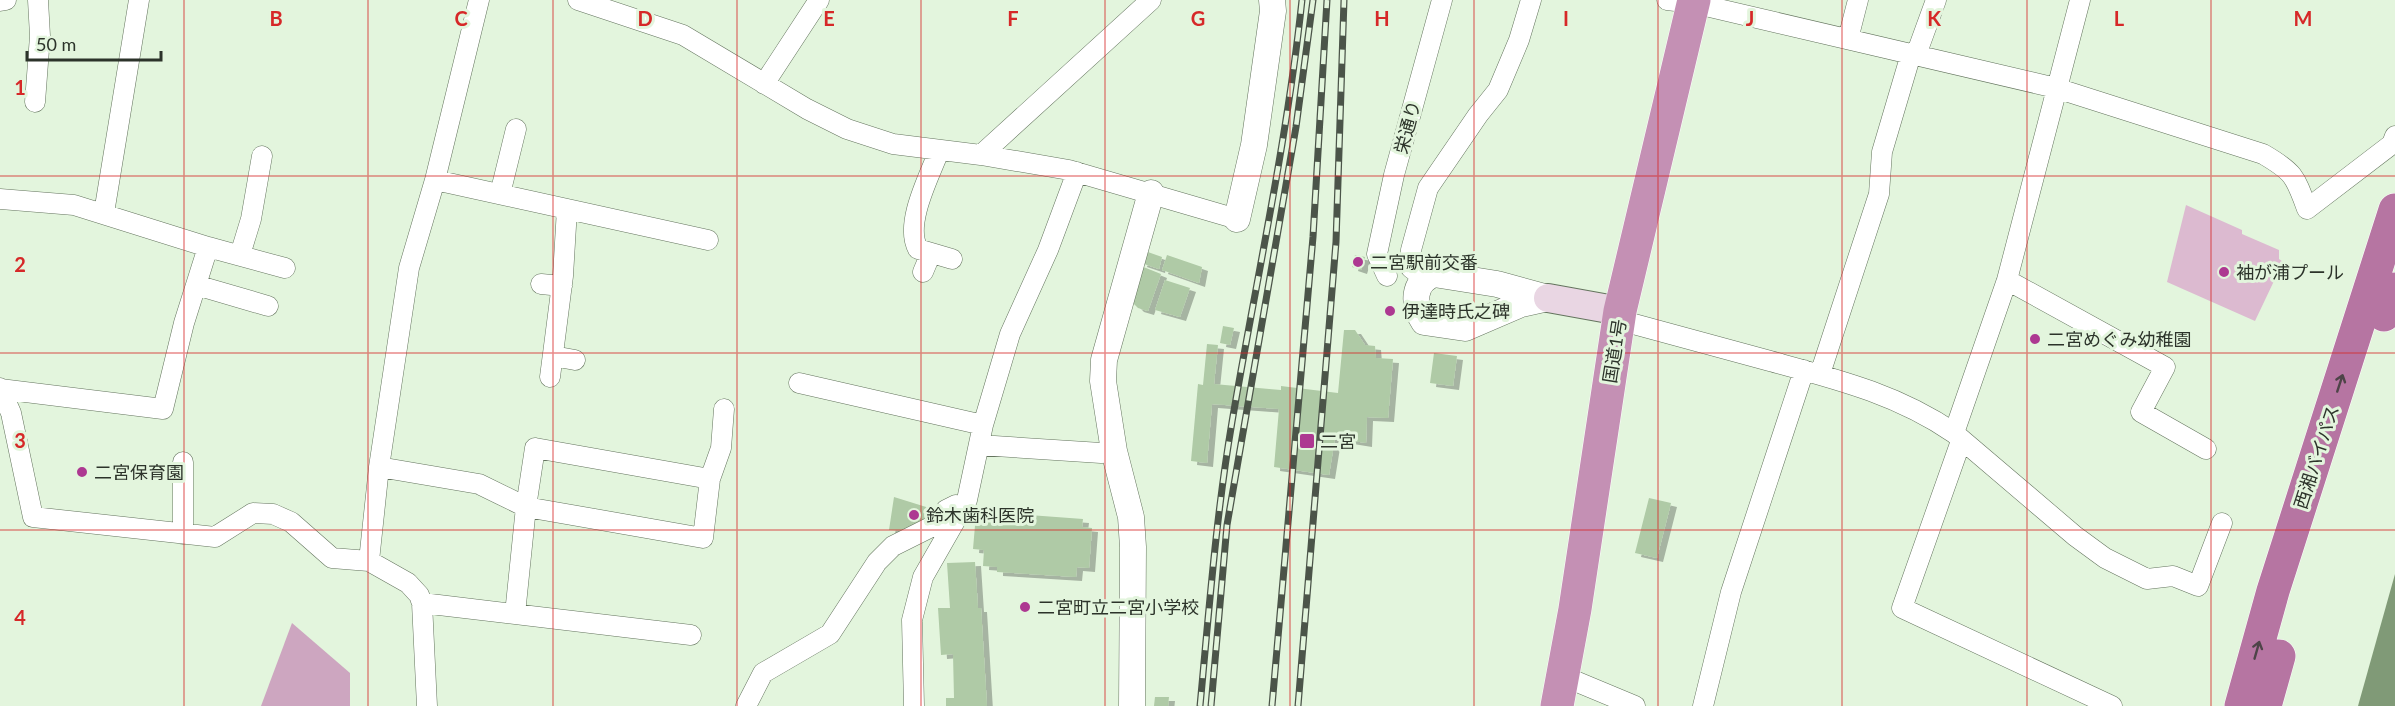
<svg xmlns="http://www.w3.org/2000/svg" width="2395" height="706" viewBox="0 0 2395 706" font-family="Lato,'Noto Sans JP',sans-serif">
	<style>
		.green { fill: #dcbad0 }
		.forest { fill: #cda6c0 }
		.water { fill: #809a77 }
		.building { fill: #afcaa6; filter: url(#shadow) }
		.lines { fill: none; stroke-linecap: round; stroke-linejoin: round }
		.minor-casing { stroke: #64745e; stroke-width: 21 }
		.tertiary-casing { stroke: #64745e; stroke-width: 27 }
		.secondary-casing { stroke: #64745e; stroke-width: 30 }
		.trunk-casing { stroke: #fff; stroke-width: 34 }
		.motorway-casing { stroke: #fff; stroke-width: 34 }
		.minor { stroke: #fff; stroke-width: 20 }
		.tertiary { stroke: #fff; stroke-width: 26 }
		.secondary { stroke: #e9d6e3; stroke-width: 28 }
		.trunk { stroke: #c490b4; stroke-width: 33 }
		.motorway { stroke: #b675a2; stroke-width: 33 }
		.rail-casing { stroke: #4b5449; stroke-width: 7 }
		.rail { stroke: #e3f5dd; stroke-width: 4.5; stroke-dasharray: 14; stroke-linecap: butt }
		.oneway { stroke: #4e4448 }
		.grid { fill: none; stroke: #d62828; stroke-width: 1.5; stroke-opacity: 0.55 }
		.poi-dot { fill: #ad3891; stroke: #e3f5dd; stroke-width: 2 }
		.labels { text-anchor: middle; dominant-baseline: central; stroke-width: 6; stroke-linejoin: round; paint-order: stroke }
		.street-label { font-size: 18px; fill: #2c332a; stroke: #e3f5dd }
		.poi-label { font-size: 18px; fill: #2c332a; stroke: #e3f5dd; text-anchor: start }
		.grid-label { font-size: 20px; text-anchor: middle; font-weight: bold; fill: #d62828; stroke: #e3f5dd; stroke-width: 6; stroke-linejoin: round; paint-order: stroke }
	</style>
	<defs>
		<filter id="shadow"><feDropShadow dx="6" dy="4" stdDeviation="0" flood-color="#0004"/></filter>
	</defs>
	<rect width="100%" height="100%" fill="#e3f5dd"/>
	<path class="green" d="M 2186,205 L 2242,230 L 2242,234 L 2279,250 L 2279,259 L 2283,262 L 2255,321 L 2167,282 Z"/>
	<path class="forest" d="M 292,623 L 350,673 L 350,706 L 261,706 Z"/>
	<path class="water" d="M 2395,574 L 2395,706 L 2358,706 Z"/>
	<path class="building" d="M 1145,251 L 1162,257 L 1159,269 L 1141,263 Z
		M 1167,255 L 1202,267 L 1199,283 L 1162,270 Z
		M 1355,255 L 1365,257 L 1361,270 L 1352,267 Z
		M 1141,266 L 1161,274 L 1148,311 L 1138,308 L 1130,300 Z
		M 1165,280 L 1190,288 L 1180,317 L 1155,310 Z
		M 1223,326 L 1234,328 L 1230,345 L 1220,343 Z
		M 1344,330 L 1355,330 L 1365,345 L 1375,346 L 1376,358 L 1393,359 L 1388,418 L 1367,417 L 1366,443 L 1335,438 L 1329,475 L 1274,467 L 1279,409 L 1212,404 L 1207,463 L 1191,461 L 1198,384 L 1203,385 L 1207,344 L 1218,345 L 1214,384 L 1281,390 L 1281,386 L 1338,393 Z
		M 1434,353 L 1457,356 L 1453,386 L 1430,383 Z
		M 894,497 L 939,511 L 936,519 L 905,531 L 889,530 Z
		M 1649,498 L 1671,503 L 1657,558 L 1635,553 Z
		M 1001,513 L 1083,519 L 1082,527 L 1092,528 L 1089,568 L 1077,567 L 1076,577 L 997,572 L 997,567 L 983,566 L 984,550 L 973,549 L 976,514 L 1000,515 Z
		M 975,562 L 978,608 L 981,608 L 987,706 L 946,706 L 946,698 L 954,698 L 953,654 L 941,655 L 938,608 L 950,608 L 947,563 Z
		M 1155,697 L 1169,697 L 1168,706 L 1154,706 Z"/>
	<g class="lines">
		<defs>
			<path id="minor" d="M 578,0 L 683,35 L 807,109 L 847,129 L 893,144 L 981,155 L 1069,170 L 1237,219
				M 1667,0 L 1693,3 L 2056,88 L 2263,154 C 2294,172 2295,176 2307,209 L 2392,144 L 2395,136
				M 0,1 L 6,0
				M 1848,39 L 1858,0
				M 1916,55 L 1936,0
				M 764,84 L 819,0
				M 35,102 L 40,36 L 38,0
				M 939,151 C 929,177 904,224 918,249 L 952,259
				M 981,155 L 1151,0
				M 435,180 L 708,240
				M 500,194 L 516,129
				M 0,199 L 74,205 L 208,247 L 285,268
				M 104,213 L 139,0
				M 240,255 L 251,219 L 262,156
				M 923,272 L 931,253
				M 1387,276 L 1377,254 L 1394,175 L 1442,0
				M 1424,278 L 1411,268 L 1411,250 L 1428,188 L 1478,115 L 1498,90 L 1519,40 L 1531,0
				M 2007,280 L 2165,367 L 2141,412 L 2206,449
				M 541,284 L 562,286
				M 196,285 L 268,306
				M 1619,320 C 1669,334 1720,347 1770,361 C 1836,379 1897,394 1954,433 L 2007,280 L 2080,0
				M 553,356 L 575,360
				M 1820,374 L 1879,194 L 1882,152 L 1911,54
				M 550,377 L 563,276 L 567,209
				M 799,383 L 983,425
				M 0,388 L 11,413 L 33,517 L 215,537 L 253,513 L 273,514 L 291,522 L 332,558 L 369,561 L 408,583 L 419,595 L 422,603 L 427,706
				M 0,389 L 163,409 L 184,323 L 208,247
				M 1954,433 L 2075,536 L 2105,558 L 2147,579 L 2173,576 L 2198,586 L 2222,523
				M 1961,441 L 1902,608 L 2112,706
				M 979,445 L 1101,453 L 1114,451
				M 379,467 L 479,484 L 526,507 L 703,538 L 710,479 L 721,448 L 724,409
				M 183,534 L 183,462
				M 369,561 L 379,467 L 409,268 L 435,180 L 479,0
				M 422,603 L 691,635
				M 515,614 L 526,507 L 535,448 L 710,479
				M 1563,676 L 1635,706
				M 746,706 L 763,673 L 830,634 L 877,562 L 893,546 L 937,524 L 946,510 L 956,505
				M 914,706 L 912,620 L 923,577 L 967,500 L 983,425 L 1010,334 L 1048,250 L 1077,172
				M 1703,706 L 1731,592 L 1804,370"/>
			<path id="tertiary" d="M 1237,219 L 1254,145 L 1273,11 L 1272,0
				M 1434,274 L 1497,284 L 1548,298 L 1521,304 L 1465,328 L 1424,322 C 1413,305 1412,282 1434,274 Z
				M 1132,706 L 1133,547 L 1131,517 L 1114,451 L 1103,381 L 1104,360 L 1151,193"/>
			<path id="secondary" d="M 1548,298 L 1620,311"/>
			<path id="trunk" d="M 1557,706 L 1575,609 L 1620,311 L 1694,0"/>
			<path id="motorway" d="M 2384,315 L 2395,289
				M 2241,706 L 2273,591 L 2395,210
				M 2265,706 L 2279,656"/>
		</defs>
		<use href="#minor" class="minor-casing"/>
		<use href="#tertiary" class="tertiary-casing"/>
		<use href="#secondary" class="secondary-casing"/>
		<use href="#trunk" class="trunk-casing"/>
		<use href="#motorway" class="motorway-casing"/>
		<use href="#minor" class="minor"/>
		<use href="#tertiary" class="tertiary"/>
		<use href="#secondary" class="secondary"/>
		<use href="#trunk" class="trunk"/>
		<use href="#motorway" class="motorway"/>
		<defs>
			<path id="rail" d="M 1200,706 C 1209,611 1216,516 1232,422 C 1256,281 1287,142 1302,0
				M 1211,706 L 1227,525 L 1296,127 L 1313,0
				M 1272,706 L 1313,237 L 1327,0
				M 1298,706 L 1336,242 L 1344,0"/>
		</defs>
		<use href="#rail" class="rail-casing"/>
		<use href="#rail" class="rail"/>
	</g>
	<defs><path id="oneway-shaft" d="M-6 0H5M1.5-3L5.5 0L1.5 3" fill="none" stroke-width="1.6" stroke-linecap="round" stroke-linejoin="round" transform="scale(1.5)"/></defs>
	<g class="oneway">
		<use href="#oneway-shaft" transform="translate(2340 383) rotate(-72)"/>
		<use href="#oneway-shaft" transform="translate(2257 650) rotate(-74)"/>
	</g>
	<path class="grid" d="M 184,0 L 184,706M 368,0 L 368,706M 553,0 L 553,706M 737,0 L 737,706M 921,0 L 921,706M 1105,0 L 1105,706M 1290,0 L 1290,706M 1474,0 L 1474,706M 1658,0 L 1658,706M 1842,0 L 1842,706M 2027,0 L 2027,706M 2211,0 L 2211,706M 0,176 L 2395,176M 0,353 L 2395,353M 0,530 L 2395,530"/>
	<g class="poi-dot">
		<circle cx="1358" cy="262" r="6"/>
		<circle cx="2224" cy="272" r="6"/>
		<circle cx="1390" cy="311" r="6"/>
		<circle cx="2035" cy="339" r="6"/>
		<rect x="1299" y="433" width="16" height="16" rx="3"/>
		<circle cx="82" cy="472" r="6"/>
		<circle cx="914" cy="515" r="6"/>
		<circle cx="1025" cy="607" r="6"/>
	</g>
	<g class="labels">
		<g class="street-label">
			<text transform="translate(1407 127) rotate(-75)">栄通り</text>
			<text transform="translate(1614 351) rotate(-81)">国道1号</text>
			<text transform="translate(2316 457) rotate(-72)">西湘バイパス</text>
		</g>
		<g class="poi-label">
			<text x="1370" y="262">二宮駅前交番</text>
			<text x="2236" y="272">袖が浦プール</text>
			<text x="1402" y="311">伊達時氏之碑</text>
			<text x="2047" y="339">二宮めぐみ幼稚園</text>
			<text x="1320" y="441">二宮</text>
			<text x="94" y="472">二宮保育園</text>
			<text x="926" y="515">鈴木歯科医院</text>
			<text x="1037" y="607">二宮町立二宮小学校</text>
		</g>
	</g>
	<g class="grid-label">
		<text x="276" y="26">B</text>
		<text x="461" y="26">C</text>
		<text x="645" y="26">D</text>
		<text x="829" y="26">E</text>
		<text x="1013" y="26">F</text>
		<text x="1198" y="26">G</text>
		<text x="1382" y="26">H</text>
		<text x="1566" y="26">I</text>
		<text x="1750" y="26">J</text>
		<text x="1934" y="26">K</text>
		<text x="2119" y="26">L</text>
		<text x="2303" y="26">M</text>
		<text x="20" y="95">1</text>
		<text x="20" y="272">2</text>
		<text x="20" y="448">3</text>
		<text x="20" y="625">4</text>
	</g>
	<path d="M27 51v9h134v-9" fill="none" stroke="#2c332a" stroke-width="3"/>
	<text x="36" y="51" font-size="18" fill="#2c332a" stroke="#e3f5dd" stroke-width="4.5" paint-order="stroke">50 m</text>
</svg>
